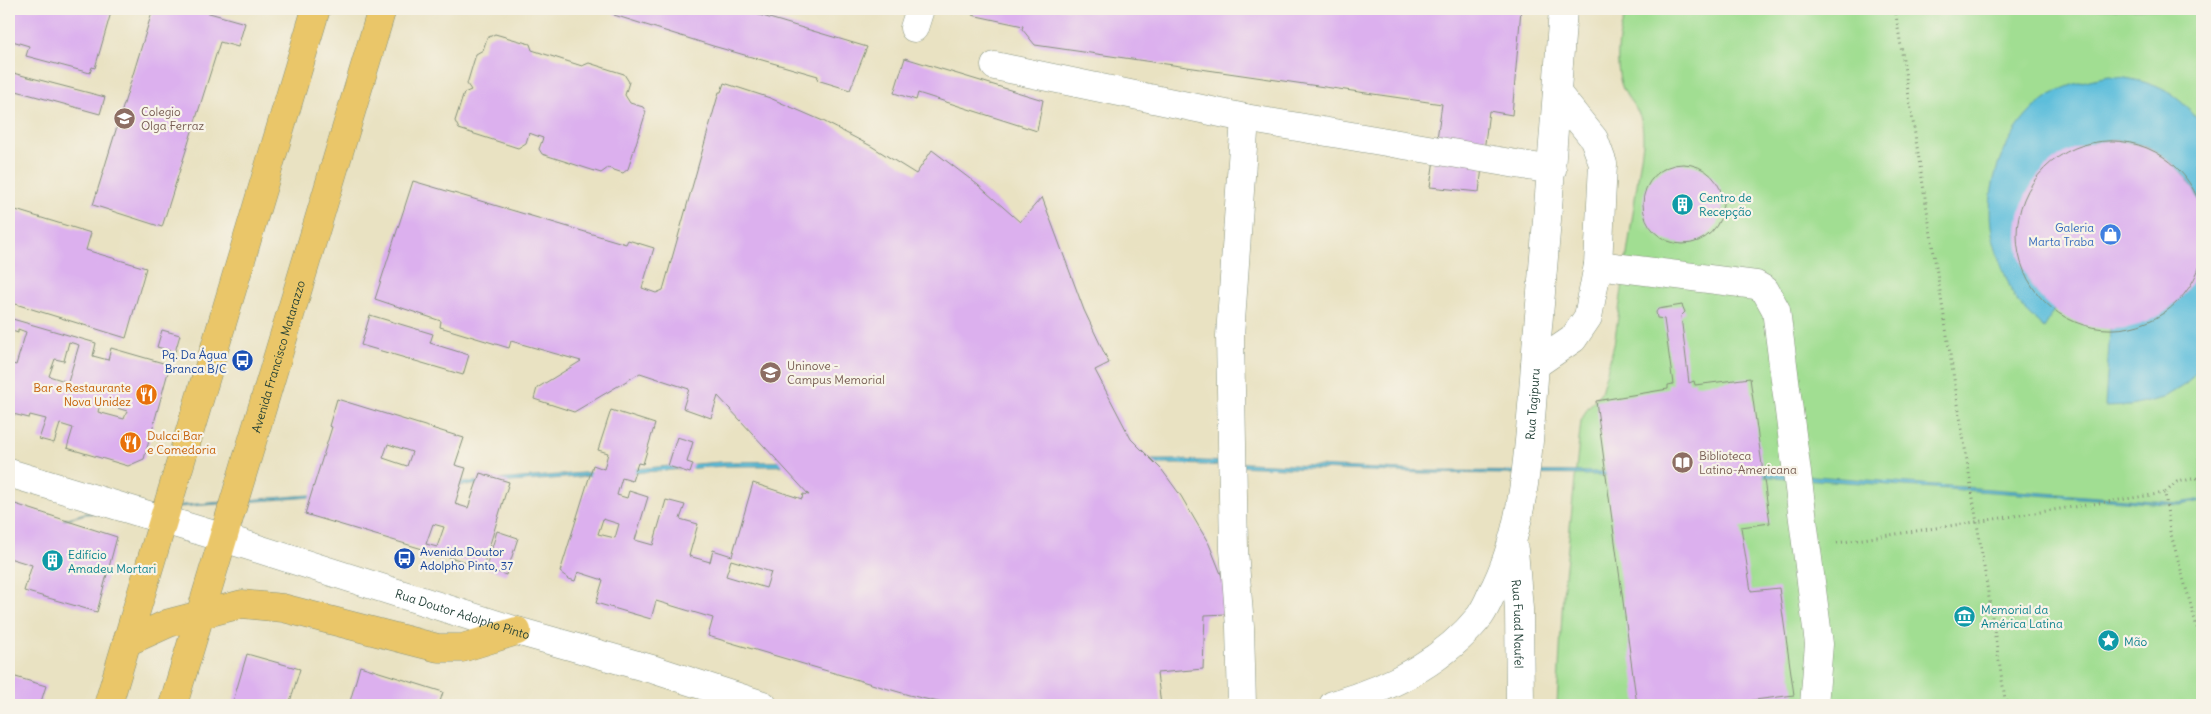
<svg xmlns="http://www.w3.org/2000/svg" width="2211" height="714" viewBox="0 0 2211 714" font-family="Delius,sans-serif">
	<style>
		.green { fill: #a1de92; stroke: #608e63 }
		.water { fill: #5dbedb; stroke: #3e7e88 }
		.building { fill: #dcb0ee; fill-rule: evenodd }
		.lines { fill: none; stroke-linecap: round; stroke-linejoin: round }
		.minor-casing { stroke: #84907b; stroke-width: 29 }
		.major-casing { stroke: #84907b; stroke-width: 29 }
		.path { stroke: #84907b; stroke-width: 3; stroke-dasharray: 1 4; stroke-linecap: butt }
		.minor { stroke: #fff; stroke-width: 28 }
		.major { stroke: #eac669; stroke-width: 28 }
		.labels { text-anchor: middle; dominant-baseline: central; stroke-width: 4.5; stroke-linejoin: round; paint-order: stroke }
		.education-label { font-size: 12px; fill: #785e54; stroke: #f7f3e8; text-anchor: start }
		.culture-label { font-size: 12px; fill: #0d838f; stroke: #f7f3e8; text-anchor: start }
		.shop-label { font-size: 12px; fill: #366cbe; stroke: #f7f3e8; text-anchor: end }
		.transit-label { font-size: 12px; fill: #164399; stroke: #f7f3e8; text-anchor: end }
		.street-label { font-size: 12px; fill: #1f3d34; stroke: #f7f3e8 }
		.food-label { font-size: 12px; fill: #c56008; stroke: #f7f3e8; text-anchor: end }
	</style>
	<rect width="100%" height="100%" fill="#f7f3e8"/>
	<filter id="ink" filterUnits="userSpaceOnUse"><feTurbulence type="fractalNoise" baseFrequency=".02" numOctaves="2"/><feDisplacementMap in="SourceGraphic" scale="10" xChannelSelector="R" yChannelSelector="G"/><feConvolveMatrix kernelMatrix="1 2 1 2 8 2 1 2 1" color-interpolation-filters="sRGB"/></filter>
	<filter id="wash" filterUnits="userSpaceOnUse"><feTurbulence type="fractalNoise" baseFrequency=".0096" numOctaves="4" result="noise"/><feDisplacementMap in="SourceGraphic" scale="20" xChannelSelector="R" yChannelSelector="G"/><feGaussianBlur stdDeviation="1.12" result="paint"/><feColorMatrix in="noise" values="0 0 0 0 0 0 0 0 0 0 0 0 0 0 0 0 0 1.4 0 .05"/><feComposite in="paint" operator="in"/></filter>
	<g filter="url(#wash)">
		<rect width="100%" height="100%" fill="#e9e2c2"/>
		<path class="green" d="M 1629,9 L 2202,9 L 2202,705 L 1557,705 L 1563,595 L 1581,421 L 1587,409 L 1601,392 L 1614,345 L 1643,143 C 1643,133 1643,121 1638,112 C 1633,104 1627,97 1623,89 C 1614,68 1617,27 1629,9 Z"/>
		<path class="water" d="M 2109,76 C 2150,80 2178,90 2202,126 L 2202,212 C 2198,194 2189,180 2176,167 C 2116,108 2016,155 2019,238 C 2019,255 2024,274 2034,288 C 2039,296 2048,303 2055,310 L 2044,328 C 2035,319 2025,311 2017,301 C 2012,294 2009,284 2006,277 C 1999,261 1993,243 1991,226 C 1985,180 2008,126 2045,99 C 2063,85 2088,80 2109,76 Z
			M 2202,258 L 2202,364 L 2186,384 L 2163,398 L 2131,406 L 2105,407 L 2110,329 C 2157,324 2188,304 2202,258 Z
			M 1180,460 L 1425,471 L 1772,473 L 2180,503 L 2202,499 L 2202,501 L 2181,505 L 1774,477 L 1425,473 L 1179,464 L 723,466 L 85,514 L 9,536 L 85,513 L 721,462 Z"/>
		<g id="blocks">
			<path class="building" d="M 9,9 L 112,9 L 95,68 L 92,67 L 90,73 L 26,56 L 29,46 L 9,40 Z
				M 153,9 L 195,9 L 245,23 L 238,47 L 220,42 L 162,227 L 93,205 Z
				M 616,9 L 739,9 L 867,47 L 850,90 L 817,80 L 818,76 L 713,46 L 614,15 Z
				M 974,9 L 1521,9 L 1512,115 L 1489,111 L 1479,192 L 1430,187 L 1442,104 L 1035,45 L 1022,29 L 1023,26 L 972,15 Z
				M 495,34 L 530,44 L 532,50 L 582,66 L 589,63 L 624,74 L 629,82 L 625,95 L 630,103 L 643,107 L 646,112 L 628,169 L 623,173 L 608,168 L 601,173 L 542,154 L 539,149 L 543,138 L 529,133 L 526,143 L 518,148 L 459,129 L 455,121 L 464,93 L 471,90 L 467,84 L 476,54 L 483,50 L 487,38 Z
				M 905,58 L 1043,100 L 1037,131 L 918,93 L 916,100 L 894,93 Z
				M 9,72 L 105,97 L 100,114 L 9,89 Z
				M 724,83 L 770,98 L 823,121 L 871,146 L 916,174 L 932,150 L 978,185 L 1020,222 L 1042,197 L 1084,310 L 1109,363 L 1095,370 L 1131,439 L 1162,470 L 1181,496 L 1209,544 L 1227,589 L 1226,614 L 1205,615 L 1203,669 L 1157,673 L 1161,705 L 951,705 L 909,695 L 708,636 L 713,618 L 656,601 L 651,619 L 596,603 L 603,580 L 578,572 L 575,581 L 569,579 L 560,572 L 593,465 L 604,469 L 608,453 L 598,450 L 611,410 L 655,424 L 643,464 L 638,463 L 632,481 L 622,478 L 617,495 L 627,498 L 629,491 L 648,497 L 635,540 L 653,545 L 666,500 L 685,505 L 680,519 L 698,524 L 689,556 L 710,562 L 713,550 L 732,556 L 753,483 L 802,499 L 803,494 L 809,495 L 718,396 L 711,418 L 683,408 L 689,389 L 640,373 L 574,412 L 534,399 L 537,388 L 581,361 L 511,341 L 509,348 L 440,327 L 441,321 L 375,299 L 413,181 L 626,244 L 628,240 L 654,248 L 642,288 L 656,293 L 663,290 L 719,92 L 721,92 ZM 603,519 L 619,524 L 615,538 L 598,534 ZM 731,560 L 771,572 L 766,588 L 726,576 Z
				M2017 235a94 94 0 1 1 188 0a94 94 0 1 1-188 0Z
				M1643 204a40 40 0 1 1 80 0a40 40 0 1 1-80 0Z
				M 9,208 L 91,233 L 86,250 L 146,268 L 126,338 L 9,302 Z
				M 1682,305 L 1685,312 L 1681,316 L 1689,383 L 1694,381 L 1695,385 L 1750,378 L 1770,523 L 1741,527 L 1751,591 L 1779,588 L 1794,695 L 1739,702 L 1739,705 L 1637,705 L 1596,401 L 1668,389 L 1668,385 L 1673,384 L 1664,319 L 1657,318 L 1656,312 L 1658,309 Z
				M 370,315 L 433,334 L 430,343 L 469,355 L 463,375 L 361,345 Z
				M 9,318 L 96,343 L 93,356 L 108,360 L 111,348 L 170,365 L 144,459 L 128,466 L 67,448 L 73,428 L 60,424 L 54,443 L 39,439 L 46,419 L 30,415 L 29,418 L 9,413 L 9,363 L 16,365 L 26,332 L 18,329 L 18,333 L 9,330 ZM 69,342 L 79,345 L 68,382 L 49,376 L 55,359 L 64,361 ZM 100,403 L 127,411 L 124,419 L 98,412 Z
				M 162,330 L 180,335 L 175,352 L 157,347 Z
				M 337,399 L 464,438 L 455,465 L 466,468 L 455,504 L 468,508 L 480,473 L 509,482 L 483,567 L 305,514 L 332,427 L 329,426 ZM 388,444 L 412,452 L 407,466 L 383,458 ZM 433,524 L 444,527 L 437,547 L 426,544 Z
				M 677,437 L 693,442 L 687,462 L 693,464 L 690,473 L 668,466 Z
				M 9,502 L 117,537 L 97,612 L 24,591 L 32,565 L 9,558 Z
				M 497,531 L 518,538 L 506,575 L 486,568 Z
				M 247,654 L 300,669 L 289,705 L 232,705 Z
				M 360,666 L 443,692 L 439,705 L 349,705 Z
				M 9,675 L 46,686 L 40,705 L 9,705 Z"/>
		</g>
	</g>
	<g filter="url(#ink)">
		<use href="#blocks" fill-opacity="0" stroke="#84907b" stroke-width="1"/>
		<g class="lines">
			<defs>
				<g id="minor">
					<path d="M 914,28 L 920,9"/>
					<path d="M 995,66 L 1245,118 L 1552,170"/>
					<path d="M 1557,93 L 1594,139 L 1603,164 L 1598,265"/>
					<path d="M 1535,365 L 1573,339 L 1588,317 L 1598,265 L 1756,285 L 1765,290 L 1776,310 L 1819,644 L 1814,705"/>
					<path id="s1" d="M 9,473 L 224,538 L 517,631 L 655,670 L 763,705"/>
					<path id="s2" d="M 1514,550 L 1519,609 L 1520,705"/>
					<path d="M 1242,705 L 1240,627 L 1234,550 L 1230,336 L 1245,118"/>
					<path id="s3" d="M 1333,705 C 1388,689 1443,662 1480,616 C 1484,610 1488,602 1491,595 C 1530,523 1530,419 1537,338 C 1547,228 1555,119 1563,9"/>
				</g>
				<g id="major">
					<path d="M 127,642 L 169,623 L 242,604 L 283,608 L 438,648 L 462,648 L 517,631"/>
					<path d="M 108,705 L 316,9"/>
					<path id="s4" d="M 173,705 L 382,9"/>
				</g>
			</defs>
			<use href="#minor" class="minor-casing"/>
			<use href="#major" class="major-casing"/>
			<path class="path" d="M 1895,9 L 2006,705
				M 2202,477 L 2177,482 L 2165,493 L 2170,531 L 2202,645
				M 1837,543 L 2165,493"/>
			<use href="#minor" class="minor"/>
			<use href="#major" class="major"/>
		</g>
	</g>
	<defs>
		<symbol id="school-disc" viewBox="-11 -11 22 22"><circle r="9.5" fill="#8d6e63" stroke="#f7f3e8"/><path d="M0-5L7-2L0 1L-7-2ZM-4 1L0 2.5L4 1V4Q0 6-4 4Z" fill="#fff"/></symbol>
		<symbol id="building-disc" viewBox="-11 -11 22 22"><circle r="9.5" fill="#0f9aa8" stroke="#f7f3e8"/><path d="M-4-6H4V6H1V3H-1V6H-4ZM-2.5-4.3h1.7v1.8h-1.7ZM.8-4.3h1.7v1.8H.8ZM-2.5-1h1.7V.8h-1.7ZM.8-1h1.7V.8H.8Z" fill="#fff"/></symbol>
		<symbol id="shop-disc" viewBox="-11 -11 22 22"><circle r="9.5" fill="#3f7fe0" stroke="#f7f3e8"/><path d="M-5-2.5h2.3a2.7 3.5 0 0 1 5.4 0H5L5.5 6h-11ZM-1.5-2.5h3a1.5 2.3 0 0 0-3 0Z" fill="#fff"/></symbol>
		<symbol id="bus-disc" viewBox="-11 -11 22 22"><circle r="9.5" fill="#1a4fb4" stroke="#f7f3e8"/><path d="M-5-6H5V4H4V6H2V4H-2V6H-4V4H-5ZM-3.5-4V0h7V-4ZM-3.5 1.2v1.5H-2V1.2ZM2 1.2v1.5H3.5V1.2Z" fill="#fff"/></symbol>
		<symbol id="university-disc" viewBox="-11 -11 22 22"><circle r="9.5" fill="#8d6e63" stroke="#f7f3e8"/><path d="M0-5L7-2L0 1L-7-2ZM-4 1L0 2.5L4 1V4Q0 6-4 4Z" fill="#fff"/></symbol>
		<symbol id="restaurant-disc" viewBox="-11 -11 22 22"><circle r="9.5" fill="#e8710a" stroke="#f7f3e8"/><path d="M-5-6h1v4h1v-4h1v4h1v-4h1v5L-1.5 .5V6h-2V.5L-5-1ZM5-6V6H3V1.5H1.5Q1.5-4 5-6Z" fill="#fff"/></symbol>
		<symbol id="library-disc" viewBox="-11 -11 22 22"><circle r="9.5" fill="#8d6e63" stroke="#f7f3e8"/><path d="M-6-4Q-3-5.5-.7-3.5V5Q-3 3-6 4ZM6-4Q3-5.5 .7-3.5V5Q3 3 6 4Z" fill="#fff"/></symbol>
		<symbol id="museum-disc" viewBox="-11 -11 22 22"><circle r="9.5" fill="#0f9aa8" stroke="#f7f3e8"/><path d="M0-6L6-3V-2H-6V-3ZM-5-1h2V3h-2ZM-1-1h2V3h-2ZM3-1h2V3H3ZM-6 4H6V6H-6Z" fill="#fff"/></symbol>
		<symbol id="sight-disc" viewBox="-11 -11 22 22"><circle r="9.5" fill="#0f9aa8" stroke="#f7f3e8"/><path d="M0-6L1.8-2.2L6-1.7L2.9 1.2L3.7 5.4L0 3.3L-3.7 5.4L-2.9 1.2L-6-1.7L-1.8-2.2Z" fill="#fff"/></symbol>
	</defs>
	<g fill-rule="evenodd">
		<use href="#school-disc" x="112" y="106" width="25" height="25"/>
		<use href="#building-disc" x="1670" y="192" width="25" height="25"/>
		<use href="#shop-disc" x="2098" y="222" width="25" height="25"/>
		<use href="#bus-disc" x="230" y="348" width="25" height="25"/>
		<use href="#university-disc" x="758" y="360" width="25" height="25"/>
		<use href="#restaurant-disc" x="134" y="382" width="25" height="25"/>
		<use href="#restaurant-disc" x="118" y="430" width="25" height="25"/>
		<use href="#library-disc" x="1670" y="450" width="25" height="25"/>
		<use href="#bus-disc" x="392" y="546" width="25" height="25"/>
		<use href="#building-disc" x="40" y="548" width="25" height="25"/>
		<use href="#museum-disc" x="1952" y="604" width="25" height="25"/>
		<use href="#sight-disc" x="2096" y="628" width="25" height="25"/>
	</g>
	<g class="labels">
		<g class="education-label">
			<text x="141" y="111">Colegio<tspan x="141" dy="14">Olga Ferraz</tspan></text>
			<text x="787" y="365">Uninove -<tspan x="787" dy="14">Campus Memorial</tspan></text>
			<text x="1699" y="455">Biblioteca<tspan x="1699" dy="14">Latino-Americana</tspan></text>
		</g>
		<g class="culture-label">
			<text x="1699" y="197">Centro de<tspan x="1699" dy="14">Recepção</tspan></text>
			<text x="68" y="554">Edifício<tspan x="68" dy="14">Amadeu Mortari</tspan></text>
			<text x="1981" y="609">Memorial da<tspan x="1981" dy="14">América Latina</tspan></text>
			<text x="2124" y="641">Mão</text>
		</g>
		<g class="shop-label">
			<text x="2094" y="227">Galeria<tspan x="2094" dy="14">Marta Traba</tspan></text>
		</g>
		<g class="transit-label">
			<text x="227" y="354">Pq. Da Água<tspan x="227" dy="14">Branca B/C</tspan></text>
			<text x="420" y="551" text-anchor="start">Avenida Doutor<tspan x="420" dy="14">Adolpho Pinto, 37</tspan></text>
		</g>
		<g class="street-label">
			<text stroke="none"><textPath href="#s4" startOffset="364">Avenida Francisco Matarazzo</textPath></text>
			<text stroke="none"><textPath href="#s3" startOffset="395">Rua Tagipuru</textPath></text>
			<text stroke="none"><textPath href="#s1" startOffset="475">Rua Doutor Adolpho Pinto</textPath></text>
			<text stroke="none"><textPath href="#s2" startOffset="74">Rua Fuad Naufel</textPath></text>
		</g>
		<g class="food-label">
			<text x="131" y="387">Bar e Restaurante<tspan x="131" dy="14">Nova Unidez</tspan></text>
			<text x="147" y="435" text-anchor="start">Dulcci Bar<tspan x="147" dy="14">e Comedoria</tspan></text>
		</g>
	</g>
	<rect width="2211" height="714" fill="none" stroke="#f7f3e8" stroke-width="30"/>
</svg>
